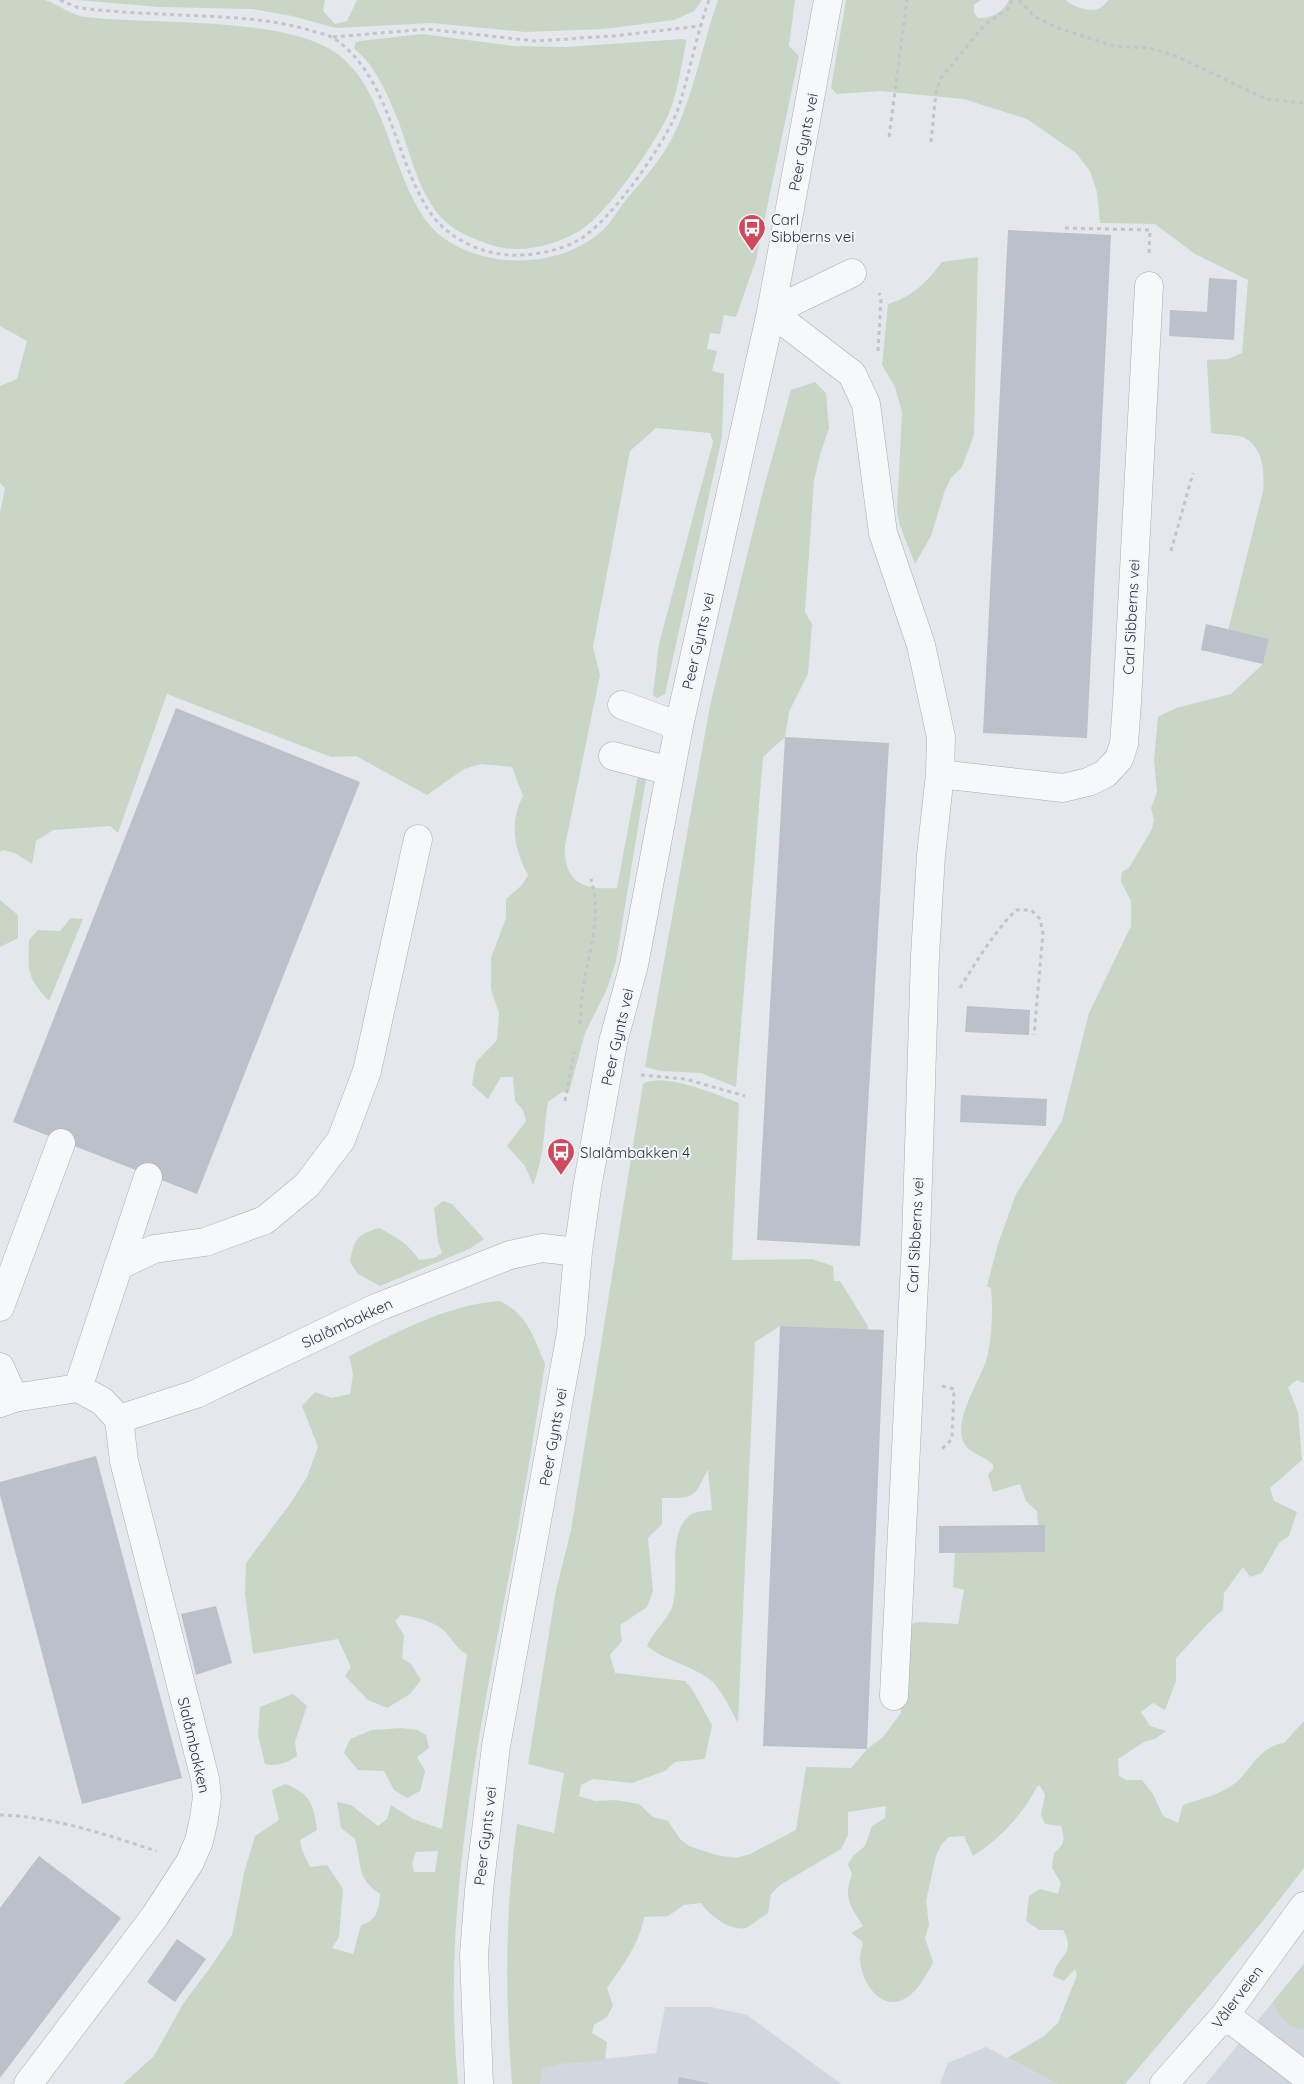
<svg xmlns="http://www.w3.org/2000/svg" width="1304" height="2084" viewBox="0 0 1304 2084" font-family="Quicksand,sans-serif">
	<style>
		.built { fill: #d2d6de }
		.green { fill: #c9d6c5; fill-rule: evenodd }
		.building { fill: #bbc0ca }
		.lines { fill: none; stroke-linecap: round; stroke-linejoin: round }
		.minor-casing { stroke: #a9aeb7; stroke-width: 29 }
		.path { stroke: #c2c5cb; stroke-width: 3; stroke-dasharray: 4 4; stroke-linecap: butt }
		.minor { stroke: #f7f8fa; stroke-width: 28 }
		.labels { text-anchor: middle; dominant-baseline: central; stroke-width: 4; stroke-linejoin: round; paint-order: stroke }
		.street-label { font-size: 15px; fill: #2b3445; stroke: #f4f6f9 }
		.poi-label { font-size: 15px; fill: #2b3445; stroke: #f4f6f9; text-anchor: start }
	</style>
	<rect width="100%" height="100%" fill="#e4e7ec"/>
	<path class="built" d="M 1304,1964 L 1304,2084 L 1206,2084 L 1272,2003 Z
		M 665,2007 L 711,2007 L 747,2015 L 841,2084 L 540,2084 L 542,2069 L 561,2064 L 656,2053 Z
		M 986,2047 L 1022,2066 L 1058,2084 L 940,2084 L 948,2063 Z"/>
	<path class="green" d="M 0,0 C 13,0 33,0 45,0 C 60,5 70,15 86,17 C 152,25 284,16 336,53 C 386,88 391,175 428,223 C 446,246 479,258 507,260 C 541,263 579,253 604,229 C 611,222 616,213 622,205 C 638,184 657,166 670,142 C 693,100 702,45 718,0 L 795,0 L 789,46 L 799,56 L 756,260 L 736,317 L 724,315 L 720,334 L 710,333 L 707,349 L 717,351 L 712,371 L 724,374 L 722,437 L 665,694 L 657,698 L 653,695 L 659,644 L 713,442 L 710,433 L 656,428 L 630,451 L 593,647 L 600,675 L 565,846 C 564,883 583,890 617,888 L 638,775 L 646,779 L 616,961 L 607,989 L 585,1033 L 569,1092 L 562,1092 L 548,1102 C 543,1133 545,1155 533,1185 L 525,1166 L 507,1146 L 526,1121 L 523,1110 L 515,1101 L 513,1077 L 501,1077 L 488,1099 L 472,1085 L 476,1062 L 497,1040 L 499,1013 L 491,989 L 491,958 L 506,918 L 506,899 L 522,885 L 528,875 C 514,849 509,822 523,796 L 512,767 L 481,764 L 464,769 L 427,795 L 356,756 L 331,757 L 167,694 L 118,833 L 110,826 L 53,830 L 36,841 L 32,864 L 15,853 L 2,850 L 0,852 L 0,512 L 5,488 L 0,483 L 0,386 L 17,379 L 27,341 L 0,326 Z
		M 77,0 L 325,0 L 323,11 L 335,24 L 347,21 L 357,0 L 702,0 L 694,11 L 674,20 L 603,29 L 525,32 L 431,23 L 336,28 L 292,16 L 252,9 L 159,7 Z
		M 846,0 L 981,0 L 974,5 L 974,13 L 978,18 C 992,19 1003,12 1009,0 L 1066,0 C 1072,7 1091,13 1100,8 C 1103,7 1106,2 1109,0 L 1304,0 L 1304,1383 L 1297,1380 L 1288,1387 L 1298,1412 L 1302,1460 L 1270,1488 L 1274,1501 L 1297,1512 L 1289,1536 L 1279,1543 L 1262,1573 L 1250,1577 L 1243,1567 L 1224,1593 L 1223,1610 C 1204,1625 1192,1642 1176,1658 L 1176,1681 L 1165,1710 L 1153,1703 L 1141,1712 L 1150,1726 L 1166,1731 L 1155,1739 L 1144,1742 L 1118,1759 L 1119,1776 L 1126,1780 L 1142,1780 L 1153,1794 L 1163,1816 L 1178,1823 L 1183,1805 C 1199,1799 1220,1795 1234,1784 C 1251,1771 1259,1746 1284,1743 L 1304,1721 L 1304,1868 L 1262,1922 L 1125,2084 L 1058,2084 L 1007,2058 L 1044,2036 L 1058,2023 L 1077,1975 L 1075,1969 L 1064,1981 L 1053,1976 C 1058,1954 1077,1955 1063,1930 L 1039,1930 L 1026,1921 L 1029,1896 L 1040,1889 L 1058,1894 L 1061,1883 L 1052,1868 L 1054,1853 C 1065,1844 1065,1840 1061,1826 L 1045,1824 L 1041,1815 L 1045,1794 L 1039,1785 C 1035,1789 1032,1796 1029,1801 C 1014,1823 995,1842 973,1856 L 964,1836 L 949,1837 L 941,1845 L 936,1856 L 926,1901 L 929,1925 L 925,1938 L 933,1962 C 926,1977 912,2002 893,2002 C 873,2002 860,1975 860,1958 C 860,1953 862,1947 863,1942 L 851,1933 L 863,1926 C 850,1905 843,1899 852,1874 L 848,1864 L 854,1855 L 865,1846 L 872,1826 L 885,1818 L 886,1806 L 848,1812 L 848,1835 L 841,1849 L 780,1885 L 771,1894 L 768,1913 C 761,1917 755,1923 748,1927 C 733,1934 709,1915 701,1903 L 684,1905 L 668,1916 L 644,1917 C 639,1945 623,1965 607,1988 L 613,2006 L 607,2017 L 594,2025 L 592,2033 L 607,2042 L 605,2060 L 561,2064 L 542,2069 L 540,2084 L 512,2084 C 505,1997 505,1912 517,1824 L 554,1833 L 564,1773 L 528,1764 L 556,1590 L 571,1530 L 643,1084 C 662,1071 718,1095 739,1103 L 732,1260 L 812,1259 L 833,1266 L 834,1281 L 840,1281 L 868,1326 L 867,1330 L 780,1326 L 755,1342 L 738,1723 C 731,1710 723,1693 713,1682 C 695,1666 667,1662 647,1646 C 653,1631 670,1618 673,1604 C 679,1581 668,1536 687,1518 C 693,1511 703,1511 712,1510 L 708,1469 C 693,1499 696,1498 662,1498 L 662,1524 L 648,1538 L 653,1591 L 647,1607 L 620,1625 L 622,1641 L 610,1655 L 615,1673 L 685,1681 L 692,1689 L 712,1725 L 705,1759 L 675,1762 L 665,1771 L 632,1783 L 593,1779 L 581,1785 L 579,1796 L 595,1801 L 616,1800 L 639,1804 L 653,1817 L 668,1821 L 680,1839 L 689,1846 L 716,1855 L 736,1858 L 750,1854 L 796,1830 L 806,1767 L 851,1768 L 867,1749 L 883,1737 L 901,1713 L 910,1624 L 919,1622 L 958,1624 L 964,1590 L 953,1587 L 955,1553 L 1038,1525 L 1037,1511 L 1026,1501 L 1020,1484 L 993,1492 L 988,1475 L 993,1469 L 993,1465 C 986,1456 972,1455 965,1445 C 950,1422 983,1377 988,1354 C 992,1332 993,1310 991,1288 L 987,1286 L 998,1244 L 1016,1194 L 1062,1121 L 1089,1013 L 1131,926 L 1131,901 L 1121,882 L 1122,872 L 1129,868 L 1152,829 L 1154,819 L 1151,808 L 1157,792 L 1154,760 L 1158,717 L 1176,708 L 1231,694 L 1263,664 L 1269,639 L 1228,630 L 1263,491 C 1265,472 1263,446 1243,437 C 1234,434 1220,435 1211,433 L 1207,360 L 1228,359 L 1242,353 L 1248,280 L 1195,254 L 1155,224 L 1100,223 L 1097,192 L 1090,171 L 1076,153 L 1027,119 L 964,99 L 879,91 L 837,94 L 831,88 Z
		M 422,34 L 514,46 L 566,47 L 683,39 L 686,40 L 686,43 C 681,66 678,91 669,113 C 657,141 607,214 581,230 C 556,245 522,254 494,246 C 473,239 454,232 439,215 C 416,187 410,150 397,118 C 391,102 383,85 374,71 C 369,62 361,55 354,48 L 356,42 L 360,41 Z
		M 978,257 L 974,435 L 962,467 L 951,478 L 945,490 L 931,536 L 915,564 L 900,526 L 897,512 L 902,412 L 895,387 L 882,365 L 888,304 C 912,297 927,282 942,262 Z
		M 815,382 L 826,393 L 829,428 L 820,455 L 814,481 L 805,612 L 812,624 L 808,674 L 789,712 L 785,737 L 763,757 L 736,1087 L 701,1073 L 661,1071 L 645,1067 L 710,706 L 761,498 L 791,390 Z
		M 0,900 L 18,915 L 18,938 L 0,947 Z
		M 71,918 L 83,919 L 49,1001 C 27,977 28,973 29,940 L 38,930 L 60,931 Z
		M 443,1201 L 452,1204 L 484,1239 L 469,1249 L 380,1286 L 358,1274 L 350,1262 C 354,1240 356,1235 379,1228 C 395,1236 409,1244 419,1260 L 434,1258 L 442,1253 L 438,1242 L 434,1208 Z
		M 500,1301 C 528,1315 533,1336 545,1364 C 533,1440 521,1516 506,1591 C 475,1754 442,1917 458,2084 L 123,2084 L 154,2056 L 183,2004 L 212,1965 L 232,1935 L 244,1873 L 255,1836 L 279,1820 L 272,1790 L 285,1784 C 310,1793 314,1805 317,1830 L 300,1840 L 302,1850 L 310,1867 L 327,1865 L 343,1889 L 339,1937 L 332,1948 L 353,1954 L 361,1925 C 377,1921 379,1909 380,1894 C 356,1878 362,1865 355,1839 L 341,1828 L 337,1802 L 351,1805 L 378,1826 L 387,1819 L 391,1805 L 413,1819 L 442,1829 L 467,1654 C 457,1651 451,1636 442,1629 C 430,1620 416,1617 401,1615 L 395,1621 L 404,1635 L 402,1658 L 411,1664 L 421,1680 L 410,1694 L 387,1708 L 368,1700 L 345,1676 L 351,1667 L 338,1639 L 253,1654 L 245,1594 L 246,1563 L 292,1501 L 307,1477 L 318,1447 L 302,1406 L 315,1392 L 332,1398 L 350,1394 L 353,1374 L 349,1356 C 397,1333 445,1305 500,1301 ZM 438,1851 L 435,1872 L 414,1872 L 412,1863 L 416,1852 Z
		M 293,1694 L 307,1706 L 295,1742 L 297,1756 C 286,1763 278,1767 265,1764 L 258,1735 L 260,1707 Z
		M 401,1728 L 417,1730 L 426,1735 L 429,1748 L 417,1757 L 425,1771 L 420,1791 L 407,1798 L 394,1790 L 384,1771 L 358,1770 L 344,1753 L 350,1739 L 372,1730 Z
		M 1304,1964 L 1304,2029 C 1288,2030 1281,2015 1272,2003 Z"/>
	<path class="building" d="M 1008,230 L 1111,235 L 1087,738 L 983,733 Z
		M 1209,278 L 1237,280 L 1234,340 L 1169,336 L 1170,310 L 1207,312 Z
		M 1206,624 L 1269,639 L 1263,664 L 1201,650 Z
		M 176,708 L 360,782 L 197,1194 L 13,1122 Z
		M 785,737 L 889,743 L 860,1246 L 757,1240 Z
		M 967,1006 L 1030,1010 L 1029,1035 L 965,1032 Z
		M 961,1095 L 1047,1099 L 1046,1126 L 960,1122 Z
		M 780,1326 L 884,1330 L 867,1749 L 763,1746 Z
		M 96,1456 L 182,1778 L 82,1804 L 0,1495 L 0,1482 Z
		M 1045,1525 L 1045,1552 L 939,1553 L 939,1526 Z
		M 216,1606 L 232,1663 L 196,1675 L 181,1614 Z
		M 39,1856 L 121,1918 L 0,2078 L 0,1908 Z
		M 177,1939 L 206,1959 L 175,2002 L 147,1982 Z
		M 679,2077 L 708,2083 L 708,2084 L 678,2084 Z"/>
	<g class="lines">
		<defs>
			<path id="minor" d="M 852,273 L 771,312 L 852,374 L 866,404 L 883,533 L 921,645 L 941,737 L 940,774 L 931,855 L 925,956 L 916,1242 L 894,1696
				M 622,705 L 679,726
				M 613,756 L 670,771
				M 940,774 L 1063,788 L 1088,782 L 1105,774 L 1119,759 L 1124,744 L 1127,702 L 1149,286
				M 118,1266 L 154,1249 L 205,1242 L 265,1220 L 307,1185 L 341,1140 L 367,1071 L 418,839
				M 0,1307 L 61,1143
				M 0,1367 L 14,1398
				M 78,1388 L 148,1177
				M 0,1403 L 14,1398 L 78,1388 L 102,1401 L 119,1419 L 124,1461 L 205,1779 L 207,1797 L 204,1819 L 199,1841 L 190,1862 L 155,1916 L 28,2084
				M 119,1419 L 196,1394 L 376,1308 L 510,1255 L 542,1248 L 578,1252
				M 1225,2015 L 1304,2075
				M 479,2084 L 474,1955 L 479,1890 L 496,1746 L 571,1333 L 578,1252 L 587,1188 L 613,1042 L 634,965 L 679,726 L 771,312 L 828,0
				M 1164,2084 L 1225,2015 L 1304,1906"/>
		</defs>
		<use href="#minor" class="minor-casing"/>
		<path class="path" d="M 60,0 L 79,8 C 106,11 134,13 161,14 C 211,17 261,16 309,30 C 317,33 328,34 335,39 C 390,78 394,155 427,208 C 444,236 479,254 511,255 C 532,256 558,251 577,241 C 610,223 665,144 678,109 C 690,73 696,35 709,0
			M 1019,0 L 1034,16 L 1055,27 L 1113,46 L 1150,48 L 1176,56 L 1266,99 L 1304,103
			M 333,37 L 427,29 L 535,41 L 613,36 L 700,26
			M 889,137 L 907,0
			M 931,142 L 936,92 L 941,78 L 985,24 L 1008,9 L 1012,0
			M 1065,228 L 1150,230 L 1149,254
			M 878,351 L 881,300 L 879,293
			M 1171,551 L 1193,473
			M 960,988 C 977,960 993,934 1016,910 L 1031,910 L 1040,919 L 1043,933 L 1034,1035
			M 580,1024 C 581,1012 581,1001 583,989 C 589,949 602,919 591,879
			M 641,1075 L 685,1079 L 745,1096
			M 565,1101 L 574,1052
			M 942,1386 L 954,1389 L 952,1439 L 942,1449
			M 0,1815 C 51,1816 108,1835 156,1851"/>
		<use href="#minor" class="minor"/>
	</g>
	<defs>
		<symbol id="bus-pin" viewBox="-11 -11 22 30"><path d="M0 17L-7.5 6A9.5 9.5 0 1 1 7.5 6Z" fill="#d1495b" stroke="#f4f6f9"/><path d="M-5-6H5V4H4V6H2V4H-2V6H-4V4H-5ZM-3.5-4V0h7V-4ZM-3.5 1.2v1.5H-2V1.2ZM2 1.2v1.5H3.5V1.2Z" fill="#fff"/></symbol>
	</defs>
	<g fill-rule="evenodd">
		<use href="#bus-pin" x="736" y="212" width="32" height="43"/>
		<use href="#bus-pin" x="545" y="1136" width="32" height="43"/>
	</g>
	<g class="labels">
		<g class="street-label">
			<text transform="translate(803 142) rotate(-79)">Peer Gynts vei</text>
			<text transform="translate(1131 617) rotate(-87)">Carl Sibberns vei</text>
			<text transform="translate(698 641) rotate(-77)">Peer Gynts vei</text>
			<text transform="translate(617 1037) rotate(-77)">Peer Gynts vei</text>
			<text transform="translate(915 1235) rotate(-87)">Carl Sibberns vei</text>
			<text transform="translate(347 1323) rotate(-25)">Slalåmbakken</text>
			<text transform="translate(553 1437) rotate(-80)">Peer Gynts vei</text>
			<text transform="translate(194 1745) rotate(77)">Slalåmbakken</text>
			<text transform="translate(485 1836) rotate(-83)">Peer Gynts vei</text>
			<text transform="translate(1237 1997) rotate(-53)">Vålerveien</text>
		</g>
		<g class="poi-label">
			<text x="771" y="219">Carl<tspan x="771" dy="17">Sibberns vei</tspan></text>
			<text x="580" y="1152">Slalåmbakken 4</text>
		</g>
	</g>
</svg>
